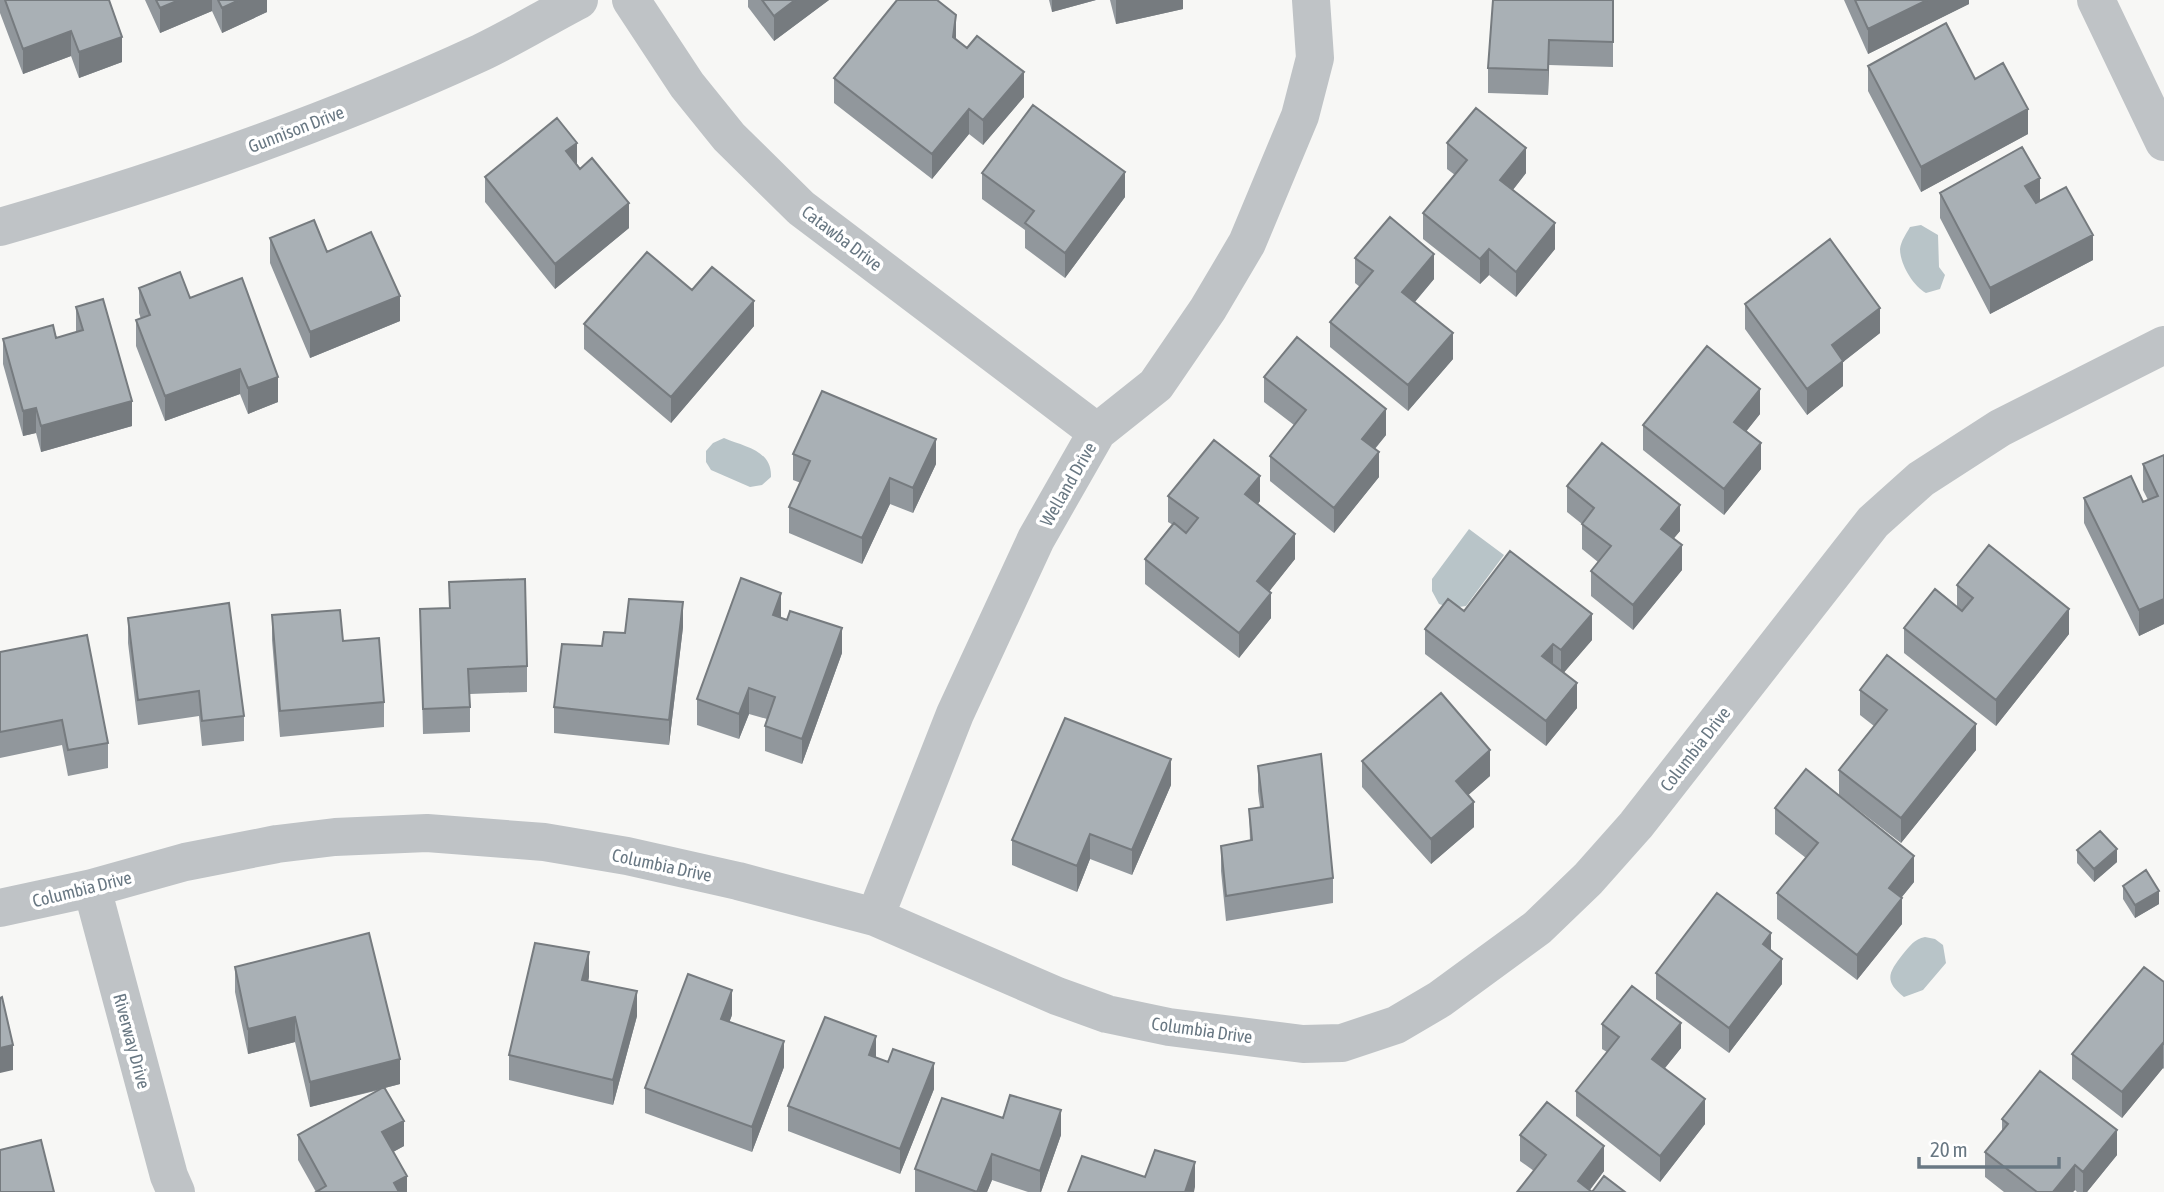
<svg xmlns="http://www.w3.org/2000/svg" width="2164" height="1192" viewBox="0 0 2164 1192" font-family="'Asap Condensed',sans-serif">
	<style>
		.water { fill: #b8c4c8 }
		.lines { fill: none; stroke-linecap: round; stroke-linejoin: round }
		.street { stroke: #bfc3c6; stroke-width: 38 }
		.wall { fill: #91979c }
		.shaded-wall { fill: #767b7f }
		.building { fill: #a9b0b5; stroke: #767b7f; stroke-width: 2 }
		.labels { text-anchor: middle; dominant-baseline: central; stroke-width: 7; stroke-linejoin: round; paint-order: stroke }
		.street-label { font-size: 18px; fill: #697883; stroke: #fff }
	</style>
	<rect width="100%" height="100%" fill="#f7f7f5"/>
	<path class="water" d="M 1921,225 L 1938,235 L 1939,267 L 1945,275 L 1940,289 L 1926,293 C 1913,286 1900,264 1900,249 C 1901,241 1906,234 1910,227 Z
		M 724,438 C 745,447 772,450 771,477 L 762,485 L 750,487 L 711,470 L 706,462 L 706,451 L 713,443 Z
		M 1469,529 L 1504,555 L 1466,606 L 1452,608 L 1439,604 L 1432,591 L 1432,579 Z
		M 1925,937 L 1935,939 L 1943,945 L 1946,963 L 1923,990 L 1904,997 C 1883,981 1889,972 1903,954 C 1910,946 1914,939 1925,937 Z"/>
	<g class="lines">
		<path class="street" d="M 631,0 L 687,85 L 729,137 L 801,208 L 1097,432
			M 2096,0 L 2164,142
			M 0,227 C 164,180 326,124 480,53 C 514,37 546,17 579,0
			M 92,888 L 169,1176 L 176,1192
			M 0,908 L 92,888 L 185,862 L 277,844 L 335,837 L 427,833 L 544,842 L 627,856 L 738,881 L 875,917 L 1057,996 L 1107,1014 L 1169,1027 L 1303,1044 L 1342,1043 L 1396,1025 L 1440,999 L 1537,928 L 1588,879 L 1636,825 L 1873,522 L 1921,479 L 2000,428 L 2164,345
			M 875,917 L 955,714 L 1036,539 L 1097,432 L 1156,385 L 1208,309 L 1247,243 L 1300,116 L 1315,58 L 1311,0"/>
	</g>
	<path class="wall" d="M 0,0 L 109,0 L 122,62 L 79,78 L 71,56 L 23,74 L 0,13 Z
		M 145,0 L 267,0 L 267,12 L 222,33 L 212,11 L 160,33 Z
		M 748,0 L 829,0 L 774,41 L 748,7 Z
		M 1049,0 L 1096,0 L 1052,12 Z
		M 1110,0 L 1183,0 L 1183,9 L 1116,24 Z
		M 1613,0 L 1613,67 L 1549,65 L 1548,95 L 1488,93 L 1488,68 Z
		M 1844,0 L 1969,0 L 1969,4 L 1868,54 Z
		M 956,39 L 1024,97 L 983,145 L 969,134 L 932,179 L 834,103 L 834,78 Z
		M 1868,66 L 2028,134 L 1921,192 L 1868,91 Z
		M 1447,143 L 1526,173 L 1513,190 L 1555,249 L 1516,297 L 1489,275 L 1480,284 L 1423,239 L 1423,213 L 1455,175 L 1447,169 Z
		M 577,164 L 629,228 L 555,289 L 485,202 L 485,177 Z
		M 982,173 L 1125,197 L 1065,278 L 1025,248 L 1025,230 L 982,199 Z
		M 1940,193 L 2040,201 L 2093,260 L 1990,314 L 1940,218 Z
		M 270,238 L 327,252 L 400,321 L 310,358 L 270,263 Z
		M 1355,258 L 1434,279 L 1415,302 L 1453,359 L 1408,411 L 1330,347 L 1330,322 L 1360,287 L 1355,283 Z
		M 139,288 L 190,298 L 278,402 L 248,414 L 240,394 L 165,421 L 136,346 L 136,320 L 141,319 L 139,313 Z
		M 692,290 L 754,326 L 671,423 L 584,349 L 584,324 Z
		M 1745,304 L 1880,333 L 1843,362 L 1843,386 L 1807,415 L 1745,329 Z
		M 76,307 L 132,426 L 41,452 L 36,433 L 23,436 L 3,364 L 3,339 L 56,338 L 76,332 Z
		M 1264,377 L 1386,435 L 1375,449 L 1379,477 L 1334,533 L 1270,481 L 1270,456 L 1294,425 L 1264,402 Z
		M 1760,414 L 1746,431 L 1761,469 L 1724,515 L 1643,450 L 1643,425 Z
		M 793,454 L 936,464 L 913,513 L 890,504 L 862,564 L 789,533 L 789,507 L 801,483 L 793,480 Z
		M 2164,455 L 2164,624 L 2139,636 L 2084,523 L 2084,498 L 2143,502 L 2148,500 L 2143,490 L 2143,464 Z
		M 1567,486 L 1680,531 L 1673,539 L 1682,570 L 1633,630 L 1591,596 L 1591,571 L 1598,562 L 1582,549 L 1582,524 L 1567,512 Z
		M 1168,496 L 1260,501 L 1258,504 L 1295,559 L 1269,591 L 1271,618 L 1239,658 L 1145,584 L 1145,559 L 1173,525 L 1168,522 Z
		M 449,582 L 527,666 L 527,692 L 470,694 L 470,732 L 423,734 L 420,609 L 449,608 Z
		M 1957,585 L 2069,634 L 1996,726 L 1904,653 L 1904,628 L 1957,607 Z
		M 1464,611 L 1592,640 L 1564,672 L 1577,708 L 1546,746 L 1425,654 L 1425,629 Z
		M 272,615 L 343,641 L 384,702 L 384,727 L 280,737 L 272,640 Z
		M 128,618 L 244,716 L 244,741 L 202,746 L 199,716 L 138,725 L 128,643 Z
		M 781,618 L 842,653 L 802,764 L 765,751 L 765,726 L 767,719 L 749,714 L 739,739 L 697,725 L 697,699 Z
		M 683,627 L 669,745 L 554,733 L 554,707 L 602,646 L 625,633 Z
		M 0,652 L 108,743 L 108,768 L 68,776 L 62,745 L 0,758 Z
		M 1860,690 L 1976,750 L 1901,843 L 1839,795 L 1839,770 L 1874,726 L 1860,715 Z
		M 1362,761 L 1490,776 L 1468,795 L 1474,827 L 1431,864 L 1362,787 Z
		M 1258,766 L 1333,878 L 1333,903 L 1226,921 L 1221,871 L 1221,846 L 1250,841 L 1249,809 L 1260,807 L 1258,791 Z
		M 1171,785 L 1132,875 L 1090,859 L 1077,892 L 1012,865 L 1012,840 Z
		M 1775,808 L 1914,882 L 1901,898 L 1902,924 L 1857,980 L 1777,919 L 1777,893 L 1806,858 L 1775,834 Z
		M 2077,850 L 2117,862 L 2094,882 L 2077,863 Z
		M 2123,886 L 2159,904 L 2135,918 L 2123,899 Z
		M 235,967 L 400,1084 L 385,1088 L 404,1146 L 393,1152 L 407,1192 L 316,1192 L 298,1160 L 298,1135 L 379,1090 L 310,1107 L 295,1042 L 248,1054 L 235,992 Z
		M 1656,973 L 1782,984 L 1729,1053 L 1656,999 Z
		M 589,977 L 588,981 L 637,1016 L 613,1105 L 509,1080 L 509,1055 Z
		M 2164,982 L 2164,1069 L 2163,1068 L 2122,1118 L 2072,1079 L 2072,1054 Z
		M 732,1015 L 729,1022 L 784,1067 L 752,1152 L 645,1113 L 645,1088 Z
		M 1602,1024 L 1681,1048 L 1665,1068 L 1705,1124 L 1660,1182 L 1576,1116 L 1576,1091 L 1607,1052 L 1602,1049 Z
		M 876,1058 L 888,1062 L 934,1089 L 900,1174 L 788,1131 L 788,1106 Z
		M 1003,1118 L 1061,1135 L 1041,1192 L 1028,1192 L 992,1180 L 987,1192 L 915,1192 L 915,1169 Z
		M 2002,1119 L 2117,1155 L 2087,1192 L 2077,1192 L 2075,1190 L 2073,1192 L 2004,1192 L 1985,1177 L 1985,1152 L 2002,1132 Z
		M 1520,1135 L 1604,1171 L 1590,1190 L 1592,1192 L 1517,1192 L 1534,1171 L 1520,1161 Z"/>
	<path class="shaded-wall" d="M 179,0 L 212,0 L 212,11 L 160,33 L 160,8 Z
		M 239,0 L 267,0 L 267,12 L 222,33 L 222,8 Z
		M 795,0 L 829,0 L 774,41 L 774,16 Z
		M 1052,0 L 1096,0 L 1052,12 Z
		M 1116,0 L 1183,0 L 1183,9 L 1116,24 Z
		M 1927,0 L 1969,0 L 1969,4 L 1868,54 L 1868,29 Z
		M 956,15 L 956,40 L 953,37 Z
		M 71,31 L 71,56 L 23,74 L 23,49 Z
		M 122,37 L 122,62 L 79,78 L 79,52 Z
		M 1549,40 L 1549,65 L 1548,95 L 1548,70 Z
		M 1024,72 L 1024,97 L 983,145 L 983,120 Z
		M 969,109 L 969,134 L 932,179 L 932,154 Z
		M 2028,109 L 2028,134 L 1921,192 L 1921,167 Z
		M 577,143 L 577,168 L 566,151 Z
		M 1526,148 L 1526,173 L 1500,206 L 1500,180 Z
		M 1125,172 L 1125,197 L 1065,278 L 1065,253 Z
		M 2040,178 L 2040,204 L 2025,211 L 2025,186 Z
		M 629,203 L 629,228 L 555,289 L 555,264 Z
		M 1555,223 L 1555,249 L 1516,297 L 1516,272 Z
		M 2093,235 L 2093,260 L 1990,314 L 1990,288 Z
		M 1489,249 L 1489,275 L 1480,284 L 1480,259 Z
		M 1434,254 L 1434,279 L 1402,317 L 1402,292 Z
		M 400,296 L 400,321 L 310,358 L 310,332 Z
		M 754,301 L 754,326 L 671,423 L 671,397 Z
		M 1880,308 L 1880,333 L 1843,362 L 1843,386 L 1807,415 L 1807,389 L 1832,345 Z
		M 1453,333 L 1453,359 L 1408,411 L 1408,385 Z
		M 240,369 L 240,394 L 165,421 L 165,396 Z
		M 278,377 L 278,402 L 248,414 L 248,388 Z
		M 1760,389 L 1760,414 L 1734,447 L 1734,422 Z
		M 132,401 L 132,426 L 41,452 L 41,426 Z
		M 36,408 L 36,433 L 23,436 L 23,411 Z
		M 1386,409 L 1386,435 L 1362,464 L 1362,439 Z
		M 936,439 L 936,464 L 913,513 L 913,488 Z
		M 1761,443 L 1761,469 L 1724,515 L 1724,489 Z
		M 1379,452 L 1379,477 L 1334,533 L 1334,508 Z
		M 1260,476 L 1260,501 L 1245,520 L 1245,494 Z
		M 890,478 L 890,504 L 862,564 L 862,538 Z
		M 1680,505 L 1680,531 L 1661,554 L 1661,529 Z
		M 1295,534 L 1295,559 L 1257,607 L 1257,581 Z
		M 1682,545 L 1682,570 L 1633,630 L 1633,605 Z
		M 781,593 L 781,619 L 773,615 Z
		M 1271,593 L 1271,618 L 1239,658 L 1239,633 Z
		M 2164,599 L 2164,624 L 2139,636 L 2139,610 Z
		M 683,602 L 683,627 L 669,745 L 669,720 Z
		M 2069,609 L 2069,634 L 1996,726 L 1996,700 Z
		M 1592,614 L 1592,640 L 1561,676 L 1561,650 Z
		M 842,628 L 842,653 L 802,764 L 802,739 Z
		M 1553,644 L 1553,669 L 1542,656 Z
		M 1577,683 L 1577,708 L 1546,746 L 1546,721 Z
		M 749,688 L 749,714 L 739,739 L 739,714 Z
		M 1976,724 L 1976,750 L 1901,843 L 1901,818 Z
		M 1490,750 L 1490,776 L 1456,806 L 1456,781 Z
		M 1171,759 L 1171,785 L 1132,875 L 1132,850 Z
		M 1474,802 L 1474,827 L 1431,864 L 1431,839 Z
		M 1090,834 L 1090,859 L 1077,892 L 1077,866 Z
		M 2117,849 L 2117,862 L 2094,882 L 2094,869 Z
		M 1914,856 L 1914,882 L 1889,913 L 1889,888 Z
		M 2159,891 L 2159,904 L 2135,918 L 2135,905 Z
		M 1902,898 L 1902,924 L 1857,980 L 1857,955 Z
		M 1771,933 L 1771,959 L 1763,944 Z
		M 589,952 L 589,977 L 582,1005 L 582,980 Z
		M 1782,959 L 1782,984 L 1729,1053 L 1729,1028 Z
		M 732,990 L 732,1015 L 721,1045 L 721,1019 Z
		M 637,991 L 637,1016 L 613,1105 L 613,1080 Z
		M 295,1017 L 295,1042 L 248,1054 L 248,1029 Z
		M 1681,1023 L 1681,1048 L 1652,1084 L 1652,1059 Z
		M 876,1036 L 876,1062 L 869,1055 Z
		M 784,1041 L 784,1067 L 752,1152 L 752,1127 Z
		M 2163,1043 L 2163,1068 L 2122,1118 L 2122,1092 Z
		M 13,1045 L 13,1070 L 0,1073 L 0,1048 Z
		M 400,1059 L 400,1084 L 310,1107 L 310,1082 Z
		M 934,1063 L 934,1089 L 900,1174 L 900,1149 Z
		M 1705,1099 L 1705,1124 L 1660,1182 L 1660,1156 Z
		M 1061,1110 L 1061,1135 L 1041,1192 L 1040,1192 L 1040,1171 Z
		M 404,1121 L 404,1146 L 382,1158 L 382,1132 Z
		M 2117,1130 L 2117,1155 L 2087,1192 L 2083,1192 L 2083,1172 Z
		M 1604,1146 L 1604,1171 L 1588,1192 L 1578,1181 Z
		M 992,1154 L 992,1180 L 987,1192 L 978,1192 Z
		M 1195,1162 L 1195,1187 L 1194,1192 L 1185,1192 Z
		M 2075,1165 L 2075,1190 L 2073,1192 L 2053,1192 Z
		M 407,1176 L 407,1192 L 394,1192 L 394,1183 Z"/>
	<path class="building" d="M 5,0 L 109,0 L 122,37 L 79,52 L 71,31 L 23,49 Z
		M 156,0 L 179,0 L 160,8 Z
		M 218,0 L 239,0 L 222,8 Z
		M 762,0 L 795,0 L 774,16 Z
		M 897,0 L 937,0 L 956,15 L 953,37 L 967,48 L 977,36 L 1024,72 L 983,120 L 969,109 L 932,154 L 834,78 Z
		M 1493,0 L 1613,0 L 1613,42 L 1549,40 L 1548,70 L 1488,68 Z
		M 1855,0 L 1927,0 L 1868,29 Z
		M 1946,23 L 1975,79 L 2003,63 L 2028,109 L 1921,167 L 1868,66 Z
		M 1033,105 L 1125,172 L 1065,253 L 1025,223 L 1034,211 L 982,173 Z
		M 1476,108 L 1526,148 L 1500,180 L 1555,223 L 1516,272 L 1489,249 L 1480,259 L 1423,213 L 1467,160 L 1447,143 Z
		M 557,118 L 577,143 L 566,151 L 580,169 L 592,158 L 629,203 L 555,264 L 485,177 Z
		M 2022,147 L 2040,178 L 2025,186 L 2036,203 L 2066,187 L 2093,235 L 1990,288 L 1940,193 Z
		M 1390,217 L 1434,254 L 1402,292 L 1453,333 L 1408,385 L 1330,322 L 1373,271 L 1355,258 Z
		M 314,220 L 327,252 L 371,232 L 400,296 L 310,332 L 270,238 Z
		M 1830,239 L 1880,308 L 1832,345 L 1843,361 L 1807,389 L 1745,304 Z
		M 647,252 L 692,290 L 712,267 L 754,301 L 671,397 L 584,324 Z
		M 180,272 L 190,298 L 242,278 L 278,377 L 248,388 L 240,369 L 165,396 L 136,320 L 150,315 L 139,288 Z
		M 103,299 L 132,401 L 41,426 L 36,408 L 23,411 L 3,339 L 53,325 L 56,338 L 83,330 L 76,307 Z
		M 1297,337 L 1386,409 L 1362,439 L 1379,452 L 1334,508 L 1270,456 L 1306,410 L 1264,377 Z
		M 1707,346 L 1760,389 L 1734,422 L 1761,443 L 1724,489 L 1643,425 Z
		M 822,391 L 936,439 L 913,488 L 890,478 L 862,538 L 789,507 L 810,461 L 793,454 Z
		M 1214,440 L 1260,476 L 1245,494 L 1295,534 L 1257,581 L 1271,593 L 1239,633 L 1145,559 L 1174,523 L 1186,533 L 1198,518 L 1168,496 Z
		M 1602,443 L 1680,505 L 1661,529 L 1682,545 L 1633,605 L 1591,571 L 1611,546 L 1582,524 L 1594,508 L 1567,486 Z
		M 2164,455 L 2164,599 L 2139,610 L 2084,498 L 2131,476 L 2143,502 L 2158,496 L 2143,464 Z
		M 1989,545 L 2069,609 L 1996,700 L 1904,628 L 1935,589 L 1962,611 L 1973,598 L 1957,585 Z
		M 1510,551 L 1592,614 L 1561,650 L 1553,644 L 1542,656 L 1577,683 L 1546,721 L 1425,629 L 1448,599 L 1464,611 Z
		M 741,578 L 781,593 L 773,615 L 787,620 L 790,611 L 842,628 L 802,739 L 765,726 L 775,697 L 749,688 L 739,714 L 697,699 Z
		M 525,579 L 527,666 L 468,669 L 470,707 L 423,709 L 420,609 L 450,608 L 449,582 Z
		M 629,599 L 683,602 L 669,720 L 554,707 L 562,644 L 602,646 L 604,632 L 625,633 Z
		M 229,603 L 244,716 L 202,721 L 199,691 L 138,700 L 128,618 Z
		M 340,610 L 343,641 L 379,638 L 384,702 L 280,711 L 272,615 Z
		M 87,635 L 108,743 L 68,750 L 62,720 L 0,732 L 0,652 Z
		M 1887,655 L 1976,724 L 1901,818 L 1839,770 L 1887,710 L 1860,690 Z
		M 1441,693 L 1490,750 L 1456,781 L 1474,802 L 1431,839 L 1362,761 Z
		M 1065,718 L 1171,759 L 1132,850 L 1090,834 L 1077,866 L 1012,840 Z
		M 1321,754 L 1333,878 L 1226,896 L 1221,846 L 1252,840 L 1249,809 L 1263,807 L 1258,766 Z
		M 1806,769 L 1914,856 L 1889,888 L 1902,898 L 1857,955 L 1777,893 L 1818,843 L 1775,808 Z
		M 2100,831 L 2117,849 L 2094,869 L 2077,850 Z
		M 2146,870 L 2159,891 L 2135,905 L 2123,886 Z
		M 1717,893 L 1771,933 L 1763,944 L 1782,959 L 1729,1028 L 1656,973 Z
		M 369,933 L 400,1059 L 310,1082 L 295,1017 L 248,1029 L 235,967 Z
		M 535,943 L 589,952 L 582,980 L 637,991 L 613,1080 L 509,1055 Z
		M 2144,967 L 2164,982 L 2164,1044 L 2163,1043 L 2122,1092 L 2072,1054 Z
		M 688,974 L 732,990 L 721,1019 L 784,1041 L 752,1127 L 645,1088 Z
		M 1632,986 L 1681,1023 L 1652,1059 L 1705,1099 L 1660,1156 L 1576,1091 L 1619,1037 L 1602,1024 Z
		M 2,997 L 13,1045 L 0,1048 L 0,998 Z
		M 825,1017 L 876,1036 L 869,1055 L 888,1062 L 893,1049 L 934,1063 L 900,1149 L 788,1106 Z
		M 2040,1071 L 2117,1130 L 2083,1172 L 2075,1165 L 2053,1192 L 2037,1192 L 1985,1152 L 2008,1124 L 2002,1119 Z
		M 384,1087 L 404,1121 L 382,1132 L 407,1176 L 394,1183 L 399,1192 L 316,1192 L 326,1186 L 298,1135 Z
		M 1010,1095 L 1061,1110 L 1040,1171 L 992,1154 L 977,1192 L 915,1169 L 942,1098 L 1003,1118 Z
		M 1547,1102 L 1604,1146 L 1578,1181 L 1592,1192 L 1604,1176 L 1625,1192 L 1517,1192 L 1546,1155 L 1520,1135 Z
		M 41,1140 L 54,1192 L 0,1192 L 0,1150 Z
		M 1155,1150 L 1195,1162 L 1185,1192 L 1068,1192 L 1082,1156 L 1145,1177 Z"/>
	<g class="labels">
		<g class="street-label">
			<text transform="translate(296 129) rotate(-21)">Gunnison Drive</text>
			<text transform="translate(842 238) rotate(37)">Catawba Drive</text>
			<text transform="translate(1068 484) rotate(-60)">Welland Drive</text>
			<text transform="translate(1695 749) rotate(-52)">Columbia Drive</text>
			<text transform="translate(662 865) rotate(12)">Columbia Drive</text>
			<text transform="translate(82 889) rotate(-14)">Columbia Drive</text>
			<text transform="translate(1202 1030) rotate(8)">Columbia Drive</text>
			<text transform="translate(132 1041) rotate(75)">Riverway Drive</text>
		</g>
	</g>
	<path d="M1919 1157v10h140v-10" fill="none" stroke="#697883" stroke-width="3.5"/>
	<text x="1930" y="1157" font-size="21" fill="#697883" stroke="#ffffff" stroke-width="5" paint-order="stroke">20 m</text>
</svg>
